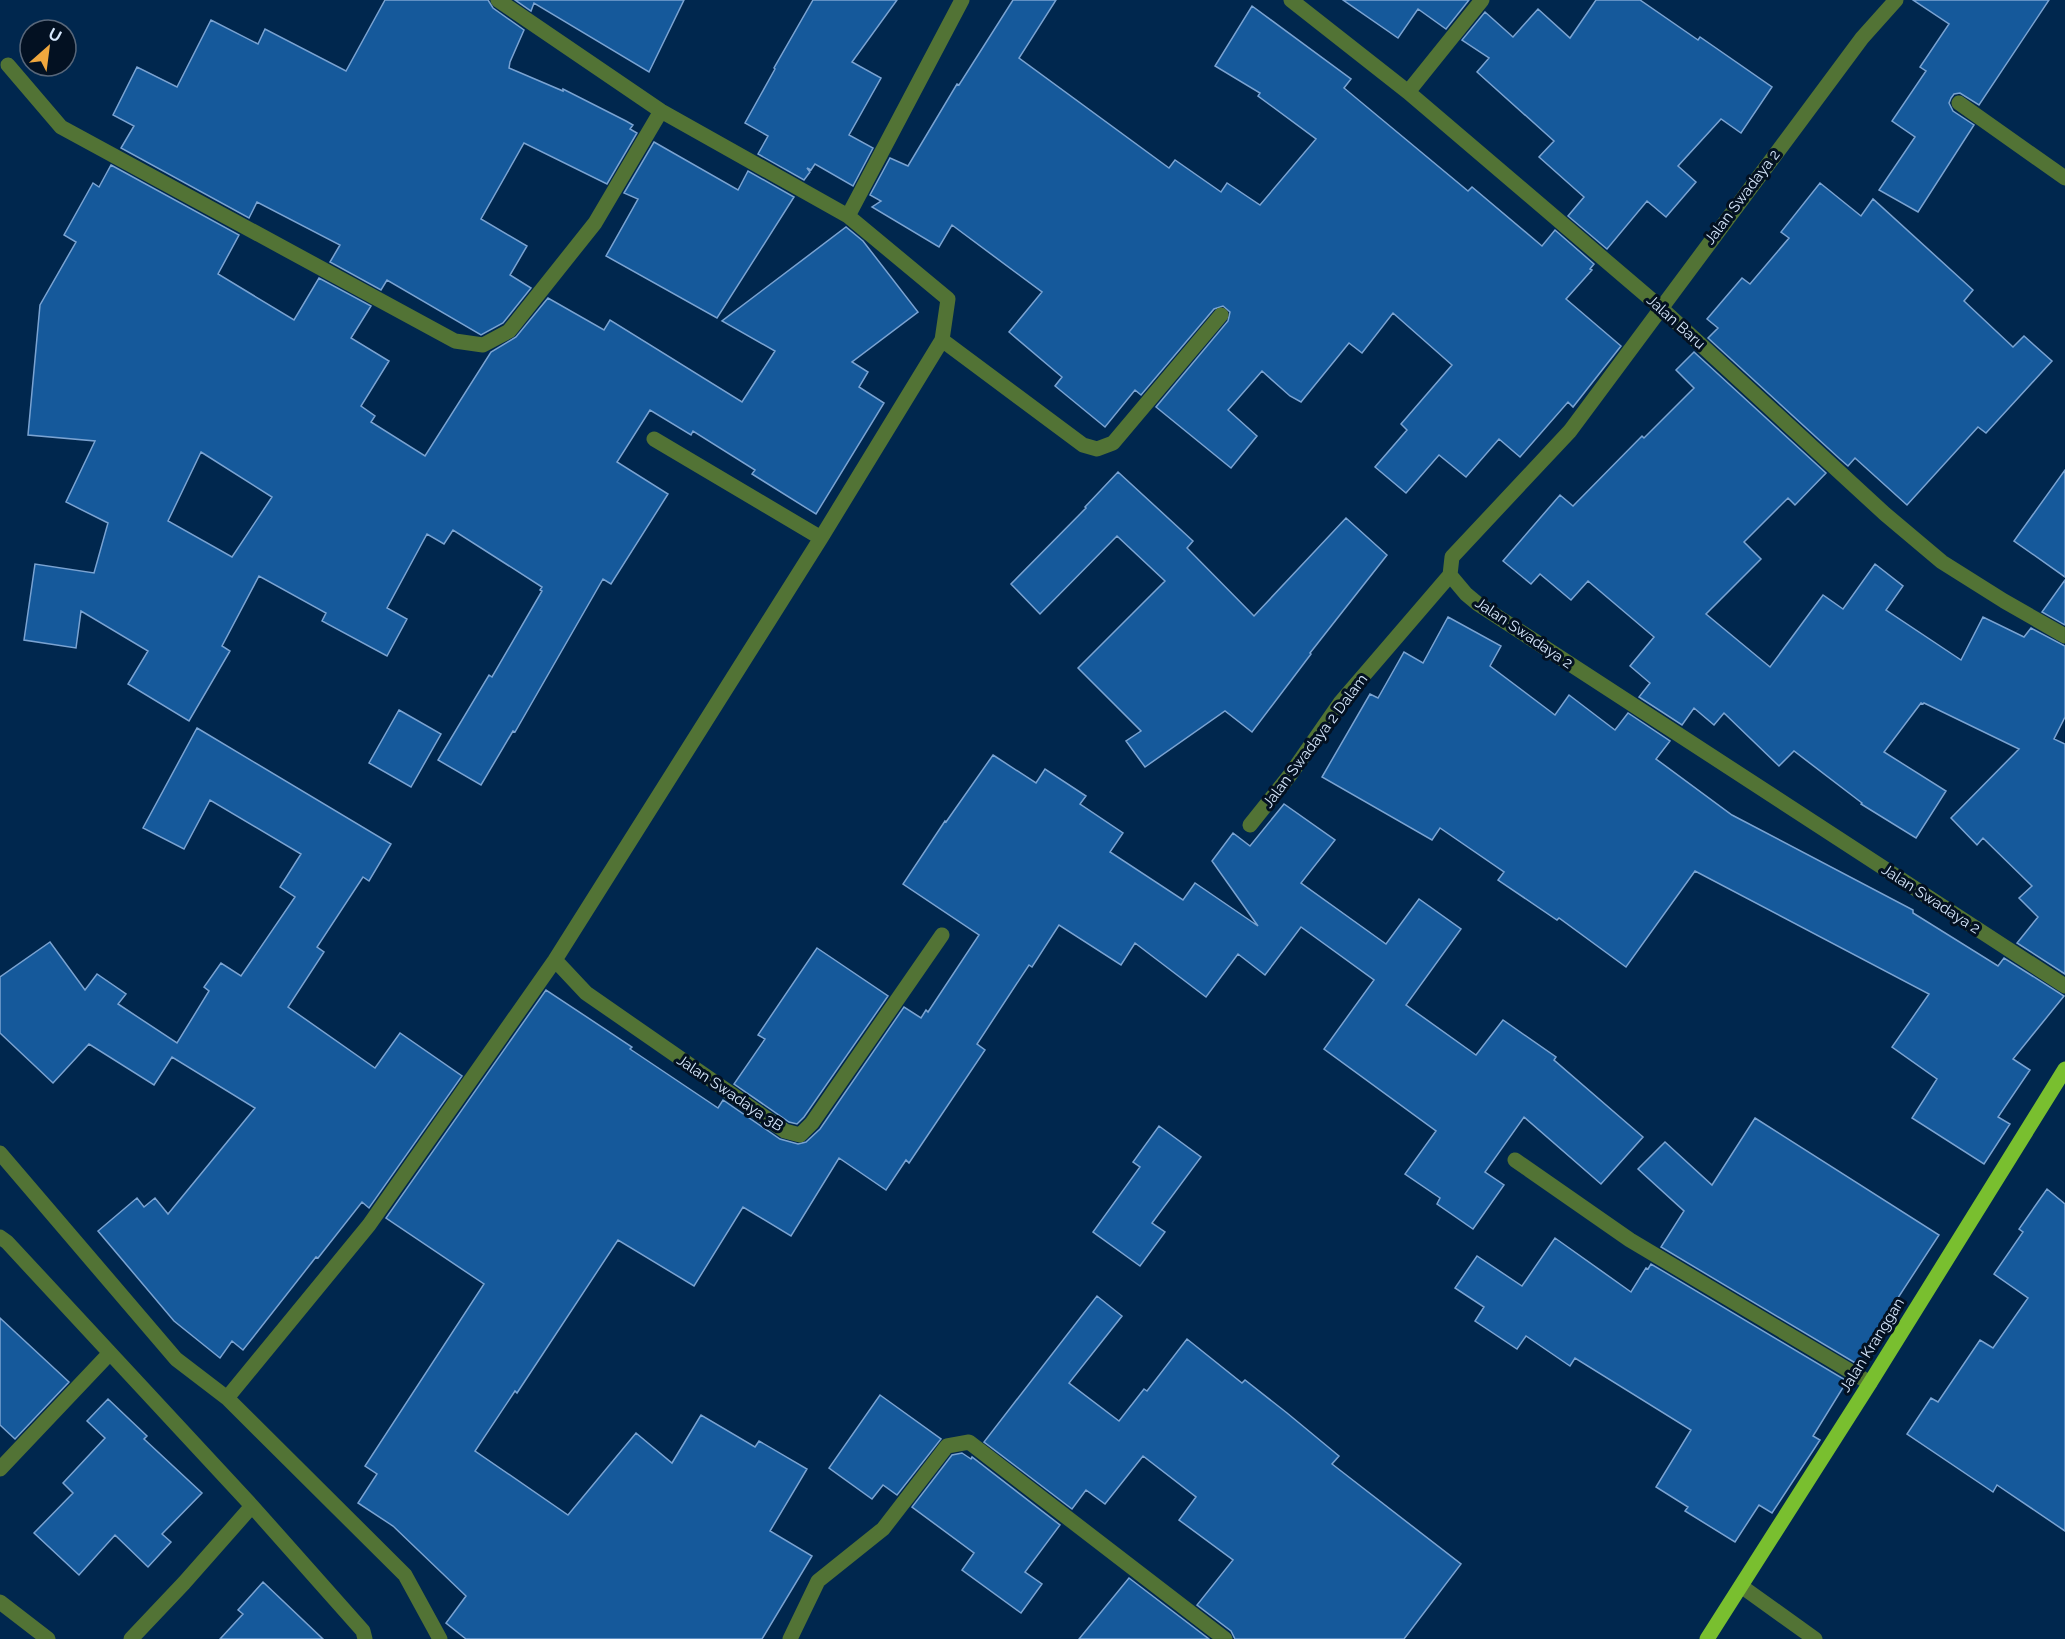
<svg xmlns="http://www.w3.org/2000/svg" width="2065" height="1639" viewBox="0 0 2065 1639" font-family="Raleway,sans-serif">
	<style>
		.building { fill: #15599b; stroke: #7aa3d2; stroke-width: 1.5; fill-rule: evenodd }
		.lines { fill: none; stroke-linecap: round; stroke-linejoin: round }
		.minor { stroke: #527335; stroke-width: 15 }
		.major { stroke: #79bf2f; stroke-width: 15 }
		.labels { text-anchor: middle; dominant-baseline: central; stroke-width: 6; stroke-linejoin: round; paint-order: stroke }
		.street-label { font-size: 15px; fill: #d7e8fd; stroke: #031122 }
	</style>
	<rect width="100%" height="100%" fill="#00274e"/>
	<path class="building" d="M 385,0 L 488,0 L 493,8 L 524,30 L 510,62 L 509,68 L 563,91 L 563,89 L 626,121 L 633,125 L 630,129 L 637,133 L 607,184 L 524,143 L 481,219 L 527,246 L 510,275 L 531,288 L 503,323 L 481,335 L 387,280 L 381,290 L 330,262 L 340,245 L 257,202 L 249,218 L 121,148 L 134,126 L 113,115 L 137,67 L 177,87 L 211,20 L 258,44 L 265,29 L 346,71 Z
		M 515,0 L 684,0 L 649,72 L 534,3 L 531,11 Z
		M 813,0 L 897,0 L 852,62 L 881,78 L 849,135 L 873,148 L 853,186 L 815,164 L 811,170 L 807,168 L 810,172 L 804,180 L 758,154 L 768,136 L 745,123 L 775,69 L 774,68 Z
		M 1013,0 L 1056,0 L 1019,58 L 1169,168 L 1175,160 L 1221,192 L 1227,183 L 1260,205 L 1316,139 L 1258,96 L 1260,93 L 1215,66 L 1252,6 L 1351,79 L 1344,88 L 1468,191 L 1472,187 L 1542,246 L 1555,230 L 1594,264 L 1590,269 L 1592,270 L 1566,299 L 1621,346 L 1573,407 L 1568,402 L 1520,457 L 1499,439 L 1466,477 L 1439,455 L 1406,493 L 1375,467 L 1407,430 L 1401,424 L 1452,365 L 1393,313 L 1362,353 L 1349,343 L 1301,402 L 1290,396 L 1262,371 L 1228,410 L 1257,436 L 1231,468 L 1156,407 L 1228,321 L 1230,312 L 1223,306 L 1214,309 L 1141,395 L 1135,390 L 1105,427 L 1055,386 L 1062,377 L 1009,332 L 1042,292 L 952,225 L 939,247 L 872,207 L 881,201 L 870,195 L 890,158 L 908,166 L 957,84 L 959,85 Z
		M 1343,0 L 1469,0 L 1446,29 L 1418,9 L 1398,38 Z
		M 1596,0 L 1640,0 L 1698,40 L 1700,37 L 1772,87 L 1741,133 L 1721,119 L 1678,166 L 1696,182 L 1666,217 L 1647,201 L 1607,249 L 1568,216 L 1584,197 L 1539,157 L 1554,141 L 1477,72 L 1489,58 L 1462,40 L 1485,12 L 1513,37 L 1538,9 L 1570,38 Z
		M 1913,0 L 2049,0 L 1979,105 L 1960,93 L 1954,94 L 1951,98 L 1949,103 L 1953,111 L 1974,125 L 1918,212 L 1879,190 L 1915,137 L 1892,121 L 1926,71 L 1920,67 L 1949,24 Z
		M 654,142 L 738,190 L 748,171 L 794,197 L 717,318 L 606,256 L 638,199 L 624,193 Z
		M 111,165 L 239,235 L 218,274 L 294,320 L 319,278 L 371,306 L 351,338 L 389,361 L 361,406 L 375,416 L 371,422 L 425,456 L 491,352 L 516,337 L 548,298 L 604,330 L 610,320 L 742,402 L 775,351 L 722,321 L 846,227 L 863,241 L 918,312 L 852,362 L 868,372 L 859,387 L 884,403 L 816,514 L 752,474 L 755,470 L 693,431 L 691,435 L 650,410 L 617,462 L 668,494 L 611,584 L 603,579 L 515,732 L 513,731 L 481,785 L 438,760 L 489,675 L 492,677 L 542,591 L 540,590 L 542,587 L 453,530 L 444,544 L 427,534 L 387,608 L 407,619 L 387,656 L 322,621 L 326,613 L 259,576 L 222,646 L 230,651 L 189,721 L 128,684 L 148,651 L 81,611 L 76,648 L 24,640 L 35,564 L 94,573 L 108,523 L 66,502 L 95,441 L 28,435 L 40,305 L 76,242 L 64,235 L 93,183 L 99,187 ZM 201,452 L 272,497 L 232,557 L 168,521 Z
		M 1820,183 L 1861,216 L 1873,199 L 1973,290 L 1964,301 L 2013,347 L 2024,336 L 2052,361 L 1986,433 L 1978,427 L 1907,505 L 1855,458 L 1848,466 L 1840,459 L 1708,338 L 1718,328 L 1707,319 L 1742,278 L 1750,284 L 1789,238 L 1781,232 Z
		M 1694,352 L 1826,473 L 1795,505 L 1788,498 L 1744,542 L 1761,559 L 1706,614 L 1770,667 L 1823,595 L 1843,609 L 1875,564 L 1903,586 L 1886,610 L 1961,660 L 1983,617 L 2024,637 L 2031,628 L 2065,646 L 2065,717 L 2054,739 L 2065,744 L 2065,974 L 2017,943 L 2038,917 L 2019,898 L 2032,886 L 1983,838 L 1977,845 L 1951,818 L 2019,749 L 1924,703 L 1923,704 L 1921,703 L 1884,752 L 1946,791 L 1916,838 L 1861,804 L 1862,803 L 1794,751 L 1779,766 L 1724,713 L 1714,725 L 1694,708 L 1682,725 L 1639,697 L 1650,683 L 1630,666 L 1654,637 L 1588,581 L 1571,600 L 1540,574 L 1531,584 L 1503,561 L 1560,495 L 1573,506 L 1642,436 L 1644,438 L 1694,388 L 1676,370 Z
		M 2065,470 L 2065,577 L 2014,541 Z
		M 1118,472 L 1193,541 L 1187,548 L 1254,616 L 1346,518 L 1387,555 L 1310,653 L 1311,654 L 1252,732 L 1225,711 L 1145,767 L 1126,741 L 1141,731 L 1078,668 L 1165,581 L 1117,536 L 1040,614 L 1011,584 L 1086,508 L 1085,507 Z
		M 2065,580 L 2065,625 L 2042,612 Z
		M 1448,617 L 1501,646 L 1490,666 L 1555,715 L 1569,695 L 1615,730 L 1628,713 L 1670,741 L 1656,759 L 1732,815 L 1913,910 L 1913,913 L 1998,966 L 2004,958 L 2064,996 L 2013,1059 L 2030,1070 L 1998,1117 L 2010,1124 L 1984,1164 L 1912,1118 L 1937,1079 L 1892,1047 L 1929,994 L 1695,871 L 1626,967 L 1559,918 L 1557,920 L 1498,880 L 1504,872 L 1440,828 L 1432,840 L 1322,777 L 1370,694 L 1378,698 L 1404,652 L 1423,663 Z
		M 399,710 L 441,734 L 411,787 L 369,763 Z
		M 197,728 L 391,844 L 369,881 L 363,877 L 317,947 L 324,952 L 288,1007 L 375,1068 L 400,1033 L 462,1076 L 369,1208 L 362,1202 L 318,1258 L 316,1257 L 243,1350 L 232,1341 L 220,1358 L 174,1321 L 98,1231 L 137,1198 L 144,1207 L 155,1198 L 168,1214 L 255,1108 L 172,1057 L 154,1085 L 89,1044 L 53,1083 L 0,1033 L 0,977 L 50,942 L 85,990 L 97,974 L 126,994 L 118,1004 L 177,1043 L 209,991 L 204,987 L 221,963 L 241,976 L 295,897 L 280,887 L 301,854 L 210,800 L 184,849 L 143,828 Z
		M 993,755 L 1036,783 L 1045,769 L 1086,796 L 1080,804 L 1123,833 L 1110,852 L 1183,900 L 1195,883 L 1258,926 L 1212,861 L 1233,833 L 1250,846 L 1284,804 L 1335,840 L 1301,883 L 1386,944 L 1419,899 L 1461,929 L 1406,1005 L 1476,1055 L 1503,1020 L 1556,1057 L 1554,1060 L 1643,1137 L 1601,1184 L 1524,1117 L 1485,1172 L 1504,1185 L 1473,1229 L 1437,1204 L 1440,1198 L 1405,1174 L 1436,1131 L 1324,1049 L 1374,980 L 1301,927 L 1265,975 L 1238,954 L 1206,997 L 1135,943 L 1121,965 L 1059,925 L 1032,967 L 1029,965 L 977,1044 L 985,1050 L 909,1163 L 906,1160 L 886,1190 L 839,1158 L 791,1236 L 743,1207 L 694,1286 L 618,1240 L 517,1393 L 515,1391 L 475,1451 L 568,1515 L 636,1433 L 672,1463 L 701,1415 L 755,1447 L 759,1441 L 807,1469 L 770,1531 L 812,1556 L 762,1639 L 466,1639 L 446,1623 L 466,1596 L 393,1526 L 358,1503 L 377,1474 L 365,1466 L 484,1284 L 386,1218 L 546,990 L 632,1047 L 630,1049 L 718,1108 L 723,1100 L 780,1139 L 798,1144 L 806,1142 L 820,1129 L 904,1007 L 921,1018 L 926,1010 L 928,1012 L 979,935 L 903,884 L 945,821 L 946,822 Z
		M 817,948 L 888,996 L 804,1117 L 797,1124 L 789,1122 L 734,1084 L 765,1039 L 758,1035 Z
		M 1755,1118 L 1939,1235 L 1890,1310 L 1894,1313 L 1863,1364 L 1859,1362 L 1857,1364 L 1661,1247 L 1684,1211 L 1638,1169 L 1665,1142 L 1712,1185 Z
		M 1159,1126 L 1201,1157 L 1152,1223 L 1165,1232 L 1140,1266 L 1093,1232 L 1140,1167 L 1133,1162 Z
		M 2047,1189 L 2065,1204 L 2065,1531 L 1997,1485 L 1993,1492 L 1907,1434 L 1931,1398 L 1938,1402 L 1980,1340 L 1993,1348 L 2028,1298 L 1994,1274 L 2023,1232 L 2019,1229 Z
		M 1555,1238 L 1631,1292 L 1646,1268 L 1648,1269 L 1651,1264 L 1847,1381 L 1813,1436 L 1820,1440 L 1772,1513 L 1759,1505 L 1735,1542 L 1685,1511 L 1688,1507 L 1656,1487 L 1691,1430 L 1575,1358 L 1570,1366 L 1526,1336 L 1517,1349 L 1475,1321 L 1484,1307 L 1455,1288 L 1477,1256 L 1522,1286 Z
		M 1097,1296 L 1122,1316 L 1069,1383 L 1119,1421 L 1144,1389 L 1147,1391 L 1187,1339 L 1242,1383 L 1245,1380 L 1287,1413 L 1339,1456 L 1332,1464 L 1461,1564 L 1404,1639 L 1235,1639 L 1231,1631 L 1197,1605 L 1233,1560 L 1179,1520 L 1196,1497 L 1143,1456 L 1105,1504 L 1086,1490 L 1072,1509 L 984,1442 Z
		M 0,1318 L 69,1382 L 15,1439 L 0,1425 Z
		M 880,1395 L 941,1439 L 897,1495 L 883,1485 L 872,1499 L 829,1468 Z
		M 108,1399 L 147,1436 L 144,1439 L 202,1493 L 162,1534 L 171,1542 L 148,1567 L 115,1535 L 79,1575 L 34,1533 L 73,1493 L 63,1483 L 105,1438 L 87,1421 Z
		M 962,1453 L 971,1459 L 972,1457 L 1060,1525 L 1025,1572 L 1042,1584 L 1021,1613 L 962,1570 L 974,1553 L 912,1507 L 952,1455 Z
		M 1129,1578 L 1209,1639 L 1079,1639 Z
		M 263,1582 L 323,1639 L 220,1639 L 243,1614 L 238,1610 Z"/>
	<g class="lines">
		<path class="minor" d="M 1291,0 L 1408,92 L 1660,307 L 1885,514 L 1942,562 L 2004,601 L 2065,636
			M 1896,0 L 1862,38 L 1570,431 L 1452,557 L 1450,575 L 1466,594 L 1478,604 L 2065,986
			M 8,65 L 61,127 L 455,341 L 483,345 L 509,331 L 595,223 L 661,111
			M 1408,92 L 1482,0
			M 1959,103 L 2065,178
			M 848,216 L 962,0
			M 942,340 L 1083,445 L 1097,449 L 1113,443 L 1221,315
			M 654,439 L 821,538
			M 1250,825 L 1290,775 L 1340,703 L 1450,575
			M 555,960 L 586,993 L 785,1131 L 800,1135 L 812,1123 L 942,935
			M 0,1153 L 176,1359 L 227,1398 L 405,1575 L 440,1639
			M 1515,1160 L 1630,1240 L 1870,1383
			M 0,1237 L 7,1242 L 252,1506 L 363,1631 L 365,1639
			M 227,1398 L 369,1225 L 555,960 L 821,538 L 942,340 L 948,299 L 848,216 L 661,111 L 498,0
			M 0,1469 L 109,1354
			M 1741,1586 L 1815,1639
			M 0,1602 L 48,1639
			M 131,1639 L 184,1583 L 252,1506
			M 790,1639 L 818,1581 L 883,1529 L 947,1446 L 969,1442 L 1225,1639"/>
		<path class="major" d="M 1707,1639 L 1870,1383 L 2065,1069"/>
	</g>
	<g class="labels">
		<g class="street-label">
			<text transform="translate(1742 197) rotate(-53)">Jalan Swadaya 2</text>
			<text transform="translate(1676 322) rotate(42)">Jalan Baru</text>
			<text transform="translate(1524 633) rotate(34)">Jalan Swadaya 2</text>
			<text transform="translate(1315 741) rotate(-53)">Jalan Swadaya 2 Dalam</text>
			<text transform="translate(1931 899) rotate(33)">Jalan Swadaya 2</text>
			<text transform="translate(730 1093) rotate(34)">Jalan Swadaya 3B</text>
			<text transform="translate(1872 1345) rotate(-58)">Jalan Kranggan</text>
		</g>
	</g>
	<g transform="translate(48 48) rotate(28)"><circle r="28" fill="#031122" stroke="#58677a" stroke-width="1.5"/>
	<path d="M0-4.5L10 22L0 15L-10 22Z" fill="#efa73e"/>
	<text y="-9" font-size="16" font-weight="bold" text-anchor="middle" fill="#d7e8fd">U</text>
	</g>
</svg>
